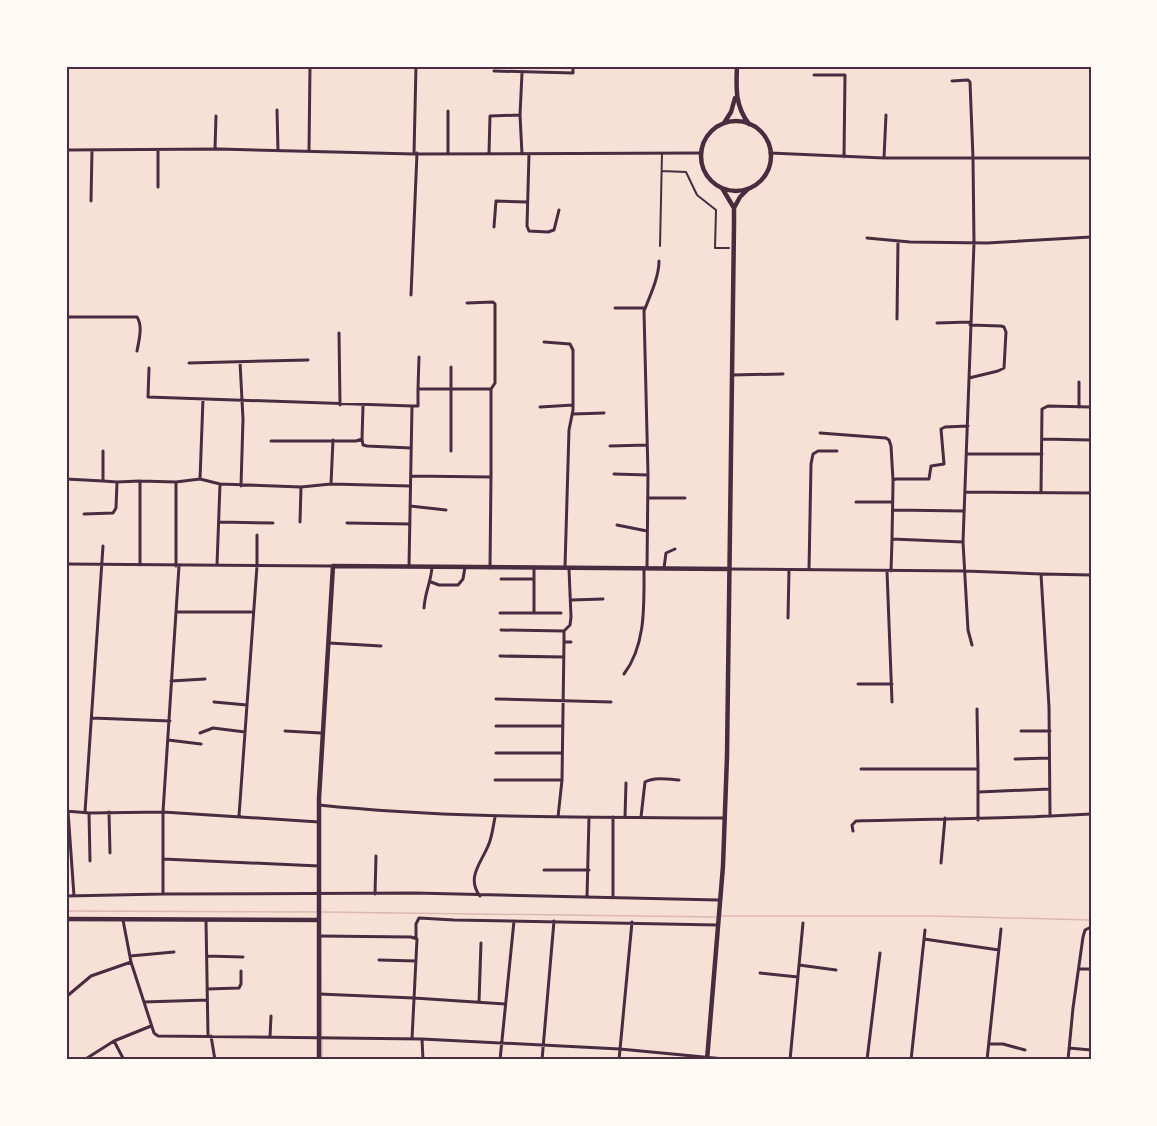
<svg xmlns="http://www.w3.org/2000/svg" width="1157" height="1126" viewBox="0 0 1157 1126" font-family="Montserrat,sans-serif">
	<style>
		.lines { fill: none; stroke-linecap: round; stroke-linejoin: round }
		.stream { stroke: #dcb8b0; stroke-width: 1.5 }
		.pedestrian { stroke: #4a2c40; stroke-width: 2 }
		.minor { stroke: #4a2c40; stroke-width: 3 }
		.tertiary { stroke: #4a2c40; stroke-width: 4.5 }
		.neatline { fill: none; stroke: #4a2c40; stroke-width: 2 }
	</style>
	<rect width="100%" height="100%" fill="#f7e1d7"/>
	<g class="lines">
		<path class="stream" d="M 66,911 L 317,912
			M 322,912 L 716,917
			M 721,916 L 933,916 L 1091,920
			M 321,938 L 322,1060
			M 66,1055 L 69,1060"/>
		<path class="pedestrian" d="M 662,171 L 686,172 L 697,195 L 716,210 L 715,248 L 729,248
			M 660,246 L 662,153"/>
		<path class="minor" d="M 327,66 L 416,67
			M 494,71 L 573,73 L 573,66
			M 522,73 L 520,115 L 522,154
			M 814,75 L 845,75 L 844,157
			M 952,81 L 968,80 L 970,82 L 973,158 L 974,243 L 963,542 L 968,630 L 972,645
			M 277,110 L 278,151
			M 215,149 L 216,116
			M 66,150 L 219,149 L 414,154 L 701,153
			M 309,151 L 310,66
			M 448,153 L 448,111
			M 489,153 L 490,116 L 520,115
			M 770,153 L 884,158 L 1091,158
			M 414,154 L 416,66
			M 529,154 L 527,226 L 529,231 L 548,232 L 554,230 L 559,210
			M 884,158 L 886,115
			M 158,187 L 158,150
			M 91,201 L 92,150
			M 494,227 L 496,201 L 527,202
			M 867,238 L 910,242 L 987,243 L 1091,237
			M 411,295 L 417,153
			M 467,303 L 493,302 L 495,304 L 495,383 L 491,389
			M 615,308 L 645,308
			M 66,317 L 137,317 C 143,326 139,340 137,351
			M 897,319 L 898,241
			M 937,323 L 970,322
			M 339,333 L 340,405
			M 544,342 L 570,344 L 573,350 L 573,410 L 569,430 L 565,567
			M 240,362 L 243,419 L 241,486
			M 189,363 L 308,360
			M 149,368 L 148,397 L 412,406
			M 732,375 L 783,374
			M 969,378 L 998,371 L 1004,368 L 1006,332 L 1004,327 L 1001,326 L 970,325
			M 1079,382 L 1079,407
			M 418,389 L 419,357
			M 540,407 L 573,405
			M 573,414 L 604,413
			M 820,433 L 886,438 L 889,440 L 891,446 L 893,480
			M 362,439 L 363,445 L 367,446 L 411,448
			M 1042,439 L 1091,440
			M 271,441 L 356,441 L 362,439 L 363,406
			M 610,446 L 647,445
			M 103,451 L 103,481 L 117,482
			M 451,451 L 451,367
			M 967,454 L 1042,454
			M 66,461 L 67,448
			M 614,474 L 648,475
			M 66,479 L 103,481
			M 200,479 L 203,399
			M 176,482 L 200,479 L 220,484
			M 331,484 L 333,440
			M 965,492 L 1091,493
			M 1041,493 L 1042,409 L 1048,406 L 1091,407
			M 648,498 L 685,498
			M 856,502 L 892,502
			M 410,506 L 446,510
			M 893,510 L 964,511
			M 84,514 L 113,513 L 116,508 L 117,482 L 140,481
			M 219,522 L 273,523
			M 300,522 L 301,487 L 331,484 L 410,486
			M 347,523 L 410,524
			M 617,525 L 647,531
			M 963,542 L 892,539 L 893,484 L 893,480 L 896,479 L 929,479 L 931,466 L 944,464 L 941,429 L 945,427 L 968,426
			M 66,564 L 333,566
			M 140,565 L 140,481 L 176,482 L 176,566
			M 217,565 L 220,484 L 301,487
			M 409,567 L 412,406 L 418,406 L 418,389 L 491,389 L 491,477 L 411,476
			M 490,568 L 491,477
			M 647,568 L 648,475 L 644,311 C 650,296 659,277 659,261
			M 664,568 L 666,553 L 675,549
			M 729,569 L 965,571 L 1041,574 L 1049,707 L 1050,814 L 1051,816 L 1091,814
			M 809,570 L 811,464 L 813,454 L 818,451 L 837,451
			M 887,571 L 892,702
			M 891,571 L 892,540
			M 1042,574 L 1091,575
			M 501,579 L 534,579
			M 431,582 L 439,585 L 458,585 L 463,579 L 465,567
			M 571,600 L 603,599
			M 424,608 C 425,592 431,582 432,567
			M 176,612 L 253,612
			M 500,613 L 561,613
			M 534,613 L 534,568
			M 788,618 L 789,570
			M 501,630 L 564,631
			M 564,642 L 564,631 L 570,625 L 571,617 L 569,569
			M 329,643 L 381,646
			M 500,656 L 564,657
			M 624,674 C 646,645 644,605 644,570
			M 171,681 L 205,679
			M 858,684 L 892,684
			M 496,699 L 611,702
			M 214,702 L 247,705
			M 977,709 L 978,769
			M 92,718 L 170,721
			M 496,726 L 563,726
			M 285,731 L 321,733
			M 1021,731 L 1050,731
			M 200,733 L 213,728 L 245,732
			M 168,740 L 201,744
			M 496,753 L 562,753
			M 1015,759 L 1049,758
			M 861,769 L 978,769 L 978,820
			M 495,780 L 562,780
			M 979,792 L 1049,789
			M 319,805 C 453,819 588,817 724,818
			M 66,811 L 89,813 L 163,812 L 319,822
			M 68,811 L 74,896
			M 85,812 L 103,546
			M 109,812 L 110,853
			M 89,813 L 90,861
			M 239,816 L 257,566 L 257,535
			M 558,817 L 562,780 L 564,642 L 571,642
			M 613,817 L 613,896
			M 625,817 L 626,783
			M 641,817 L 645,782 C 654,777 668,779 679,780
			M 853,831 L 852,825 L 856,821 C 921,819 986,819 1051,816
			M 163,859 L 319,866
			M 941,863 L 945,818
			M 544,870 L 589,870
			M 163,894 L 163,812 L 179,566
			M 375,894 L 376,856
			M 66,896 L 163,894 L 415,893 L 718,900
			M 480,896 C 466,878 481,863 488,846 C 492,838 493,827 495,817
			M 587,897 L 589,817
			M 123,920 L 131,962 L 154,1033 L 158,1036 L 422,1039 L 620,1049 L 735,1060
			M 206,920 L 208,1036
			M 319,936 L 411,937 L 417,939 L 412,1039
			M 416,938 L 416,924 L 419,918 L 454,920 L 717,925
			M 924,939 L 999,950
			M 130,956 L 174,952
			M 207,956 L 243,957
			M 379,960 L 416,961
			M 799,965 L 836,970
			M 1079,969 L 1091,969
			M 760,973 L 798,977
			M 207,989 L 239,988 L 241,984 L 241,971
			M 319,994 L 414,998 L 505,1004
			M 66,997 L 91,976 L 131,962
			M 144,1002 L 207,1000
			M 479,1002 L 481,943
			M 211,1036 L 215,1060
			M 270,1037 L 271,1016
			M 422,1039 L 423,1060
			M 114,1041 L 124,1060
			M 989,1044 L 1003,1044 L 1025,1050
			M 1069,1048 L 1091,1050
			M 84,1060 L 114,1041 L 151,1026
			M 500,1060 L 514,921
			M 542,1060 L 554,921
			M 619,1060 L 632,922
			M 790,1060 L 803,923
			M 867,1060 L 880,953
			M 911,1060 L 925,930
			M 987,1060 L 1001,929
			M 1068,1060 L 1073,1008 L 1083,937 L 1085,930 L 1091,927"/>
		<path class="tertiary" d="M 737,66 C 736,88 735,106 749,124
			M701 156a35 35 0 1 1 70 0a35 35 0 1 1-70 0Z
			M 724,123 L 731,112 L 735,98
			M 734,208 L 740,197 L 748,189
			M 66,919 L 319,920
			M 319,1060 L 319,798 L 333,566 L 729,569
			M 707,1060 L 723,866 L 727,756 L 734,225 L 734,208 L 722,188"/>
	</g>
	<rect width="1157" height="1126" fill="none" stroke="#fffaf5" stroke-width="135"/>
	<rect x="68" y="68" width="1022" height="990" class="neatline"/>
</svg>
